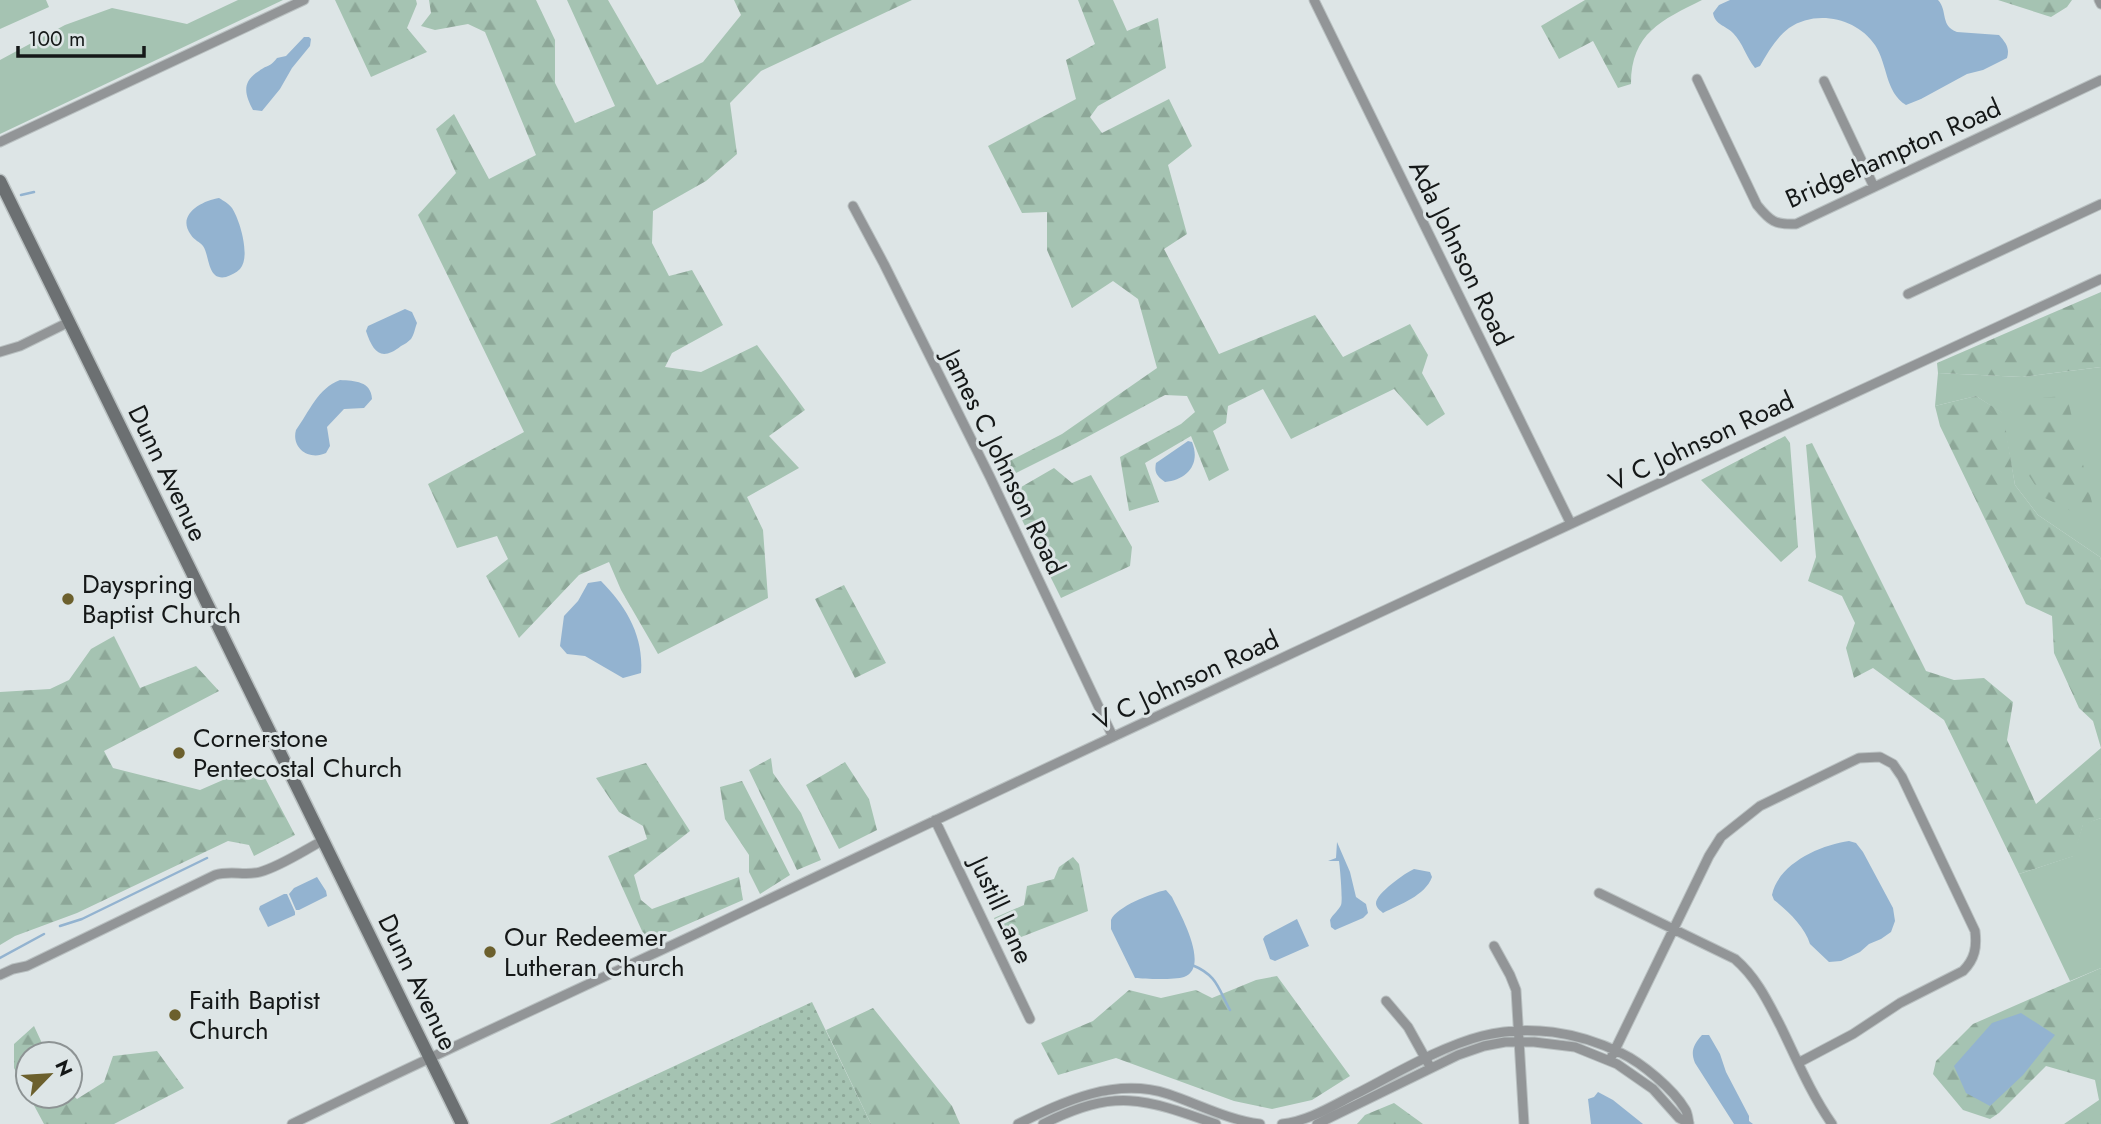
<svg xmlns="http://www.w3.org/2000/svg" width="2101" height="1124" viewBox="0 0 2101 1124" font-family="Jost,sans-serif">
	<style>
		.green { fill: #a5c3b2 }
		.forest { fill: url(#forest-firs) }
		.park { fill: url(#park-dots) }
		.water { fill: #93b3d0 }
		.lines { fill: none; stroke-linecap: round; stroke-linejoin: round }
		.stream { stroke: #93b3d0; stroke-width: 2.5 }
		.street-casing { stroke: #b9c0c1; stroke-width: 11 }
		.secondary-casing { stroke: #b9c0c1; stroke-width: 15 }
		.street { stroke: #929597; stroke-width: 9 }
		.secondary { stroke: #6c7072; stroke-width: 12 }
		.poi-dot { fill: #6c602d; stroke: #dde5e6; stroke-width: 2.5 }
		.labels { text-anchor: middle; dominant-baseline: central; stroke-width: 6; stroke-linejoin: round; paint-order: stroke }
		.street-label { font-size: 26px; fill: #151818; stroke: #dde5e6 }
		.poi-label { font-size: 26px; fill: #151818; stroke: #dde5e6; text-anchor: start }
	</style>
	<defs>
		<pattern id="forest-firs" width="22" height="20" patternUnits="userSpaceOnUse" patternTransform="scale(1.75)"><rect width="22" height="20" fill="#a5c3b2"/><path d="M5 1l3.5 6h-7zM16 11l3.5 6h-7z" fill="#8da798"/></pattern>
		<pattern id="park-dots" width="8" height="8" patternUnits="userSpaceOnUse" patternTransform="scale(1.75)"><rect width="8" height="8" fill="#a5c3b2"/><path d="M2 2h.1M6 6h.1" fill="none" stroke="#8da798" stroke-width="1.8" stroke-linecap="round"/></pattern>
	</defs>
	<rect width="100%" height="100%" fill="#dde5e6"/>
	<path class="green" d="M 0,0 L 46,0 L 49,7 L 0,29 Z
		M 238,0 L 283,0 L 0,134 L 0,60 L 65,25 L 112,8 L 187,24 Z
		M 2101,367 L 2101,560 L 2100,557 L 2038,515 L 2015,485 L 2002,413 L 1976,396 L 1935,406 L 1938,373 L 2022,377 Z
		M 2101,818 L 2101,968 L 2070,981 L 2019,874 L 2073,856 L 2083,824 Z"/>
	<path class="forest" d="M 335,0 L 416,0 L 417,4 L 407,28 L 427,52 L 371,77 Z
		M 429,0 L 536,0 L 555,40 L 555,83 L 575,123 L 615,106 L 567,0 L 608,0 L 657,85 L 703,62 L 741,15 L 734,0 L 912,0 L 761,71 L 730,103 L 737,154 L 706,181 L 653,211 L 652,243 L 669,276 L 692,270 L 723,325 L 672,353 L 665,367 L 701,372 L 757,345 L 805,410 L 769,436 L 799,468 L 747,497 L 763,530 L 768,598 L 658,654 L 621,590 L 609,562 L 579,575 L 519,638 L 486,576 L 508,559 L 497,536 L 457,548 L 428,484 L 524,432 L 418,215 L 456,173 L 436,129 L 454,114 L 489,179 L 536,155 L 485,32 L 468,24 L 435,30 L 421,26 L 431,13 Z
		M 1078,0 L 1113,0 L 1127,31 L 1158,18 L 1166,68 L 1098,106 L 1090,117 L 1102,133 L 1169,99 L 1192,146 L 1168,165 L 1187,234 L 1164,249 L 1219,354 L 1315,315 L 1343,357 L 1410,324 L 1428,355 L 1422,373 L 1445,414 L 1427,426 L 1394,389 L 1291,439 L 1263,389 L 1228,406 L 1226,423 L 1213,431 L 1229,470 L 1209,481 L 1191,436 L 1145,463 L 1159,502 L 1129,511 L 1120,457 L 1181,424 L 1195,412 L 1187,396 L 1165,395 L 1076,443 L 1002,480 L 994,469 L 1062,434 L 1157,368 L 1138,299 L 1113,281 L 1072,308 L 1047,250 L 1047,212 L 1022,213 L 988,146 L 1076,99 L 1066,60 L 1095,44 Z
		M 1585,0 L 1702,0 C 1662,20 1631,33 1631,84 L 1618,88 L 1593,41 L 1559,59 L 1541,26 Z
		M 1998,0 L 2072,0 L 2067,7 L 2051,17 Z
		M 2101,292 L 2101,367 L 2022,377 L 1938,373 L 1937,363 Z
		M 1976,396 L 2003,413 L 2015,485 L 2038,515 L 2100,557 L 2101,560 L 2101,818 L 2083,825 L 2074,856 L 2019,874 L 1944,720 L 1873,668 L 1854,678 L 1846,648 L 1855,623 L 1842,596 L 1808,581 L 1816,557 L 1806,445 L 1812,443 L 1926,671 L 1954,680 L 1984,678 L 2013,702 L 2007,740 L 2036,804 L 2101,748 L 2093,721 L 2079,708 L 2054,653 L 2052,616 L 2026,604 L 1940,426 L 1935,406 Z
		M 2067,396 L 2097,524 L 2043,497 L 2026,471 L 2018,399 Z
		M 1785,436 L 1790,443 L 1798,547 L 1781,562 L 1701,480 Z
		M 1054,468 L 1072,483 L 1091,475 L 1132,547 L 1130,566 L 1061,598 L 1009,494 Z
		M 844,585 L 886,663 L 855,678 L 815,599 Z
		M 114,636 L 140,688 L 196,666 L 219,691 L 104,751 L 113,768 L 200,790 L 239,773 L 265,778 L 295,835 L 254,856 L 249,845 L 228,841 L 77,913 L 15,936 L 0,945 L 0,692 L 50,689 L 69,680 L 91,649 Z
		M 771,758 L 773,773 L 801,813 L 821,860 L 797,870 L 749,770 Z
		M 845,762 L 869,799 L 877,830 L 839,849 L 806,785 Z
		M 646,763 L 690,831 L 634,875 L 641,900 L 652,909 L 739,877 L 743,900 L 647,942 L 608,856 L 647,839 L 643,826 L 619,812 L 596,778 Z
		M 742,781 L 790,875 L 760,894 L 749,872 L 749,855 L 725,819 L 720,787 Z
		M 1073,857 L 1079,864 L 1088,911 L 1006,943 L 994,918 L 1024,905 L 1027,886 L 1054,879 L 1059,867 Z
		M 2101,968 L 2101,1124 L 2064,1124 L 2099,1100 L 2095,1080 L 2046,1066 L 1999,1113 L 1990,1119 L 1963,1110 L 1933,1074 L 1936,1061 L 1973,1024 Z
		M 1277,976 L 1350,1076 L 1312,1100 L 1272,1109 L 1234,1101 L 1116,1058 L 1058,1075 L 1041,1043 L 1093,1021 L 1129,990 L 1161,998 L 1196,990 L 1212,998 L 1256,980 Z
		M 873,1008 L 952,1106 L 960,1124 L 871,1124 L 826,1030 Z
		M 34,1026 L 47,1054 L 28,1054 L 28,1094 L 14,1068 L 14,1044 Z
		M 157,1051 L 184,1088 L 114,1124 L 44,1124 L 29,1096 L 70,1096 L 70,1092 L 77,1099 L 104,1082 L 113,1056 Z
		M 1394,1103 L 1423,1124 L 1357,1124 L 1365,1115 Z"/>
	<path class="park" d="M 812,1002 L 871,1124 L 550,1124 Z"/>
	<path class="water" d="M 1730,0 L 1938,0 C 1948,11 1940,26 1957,32 L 1999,35 C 2006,43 2010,48 2007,58 L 1983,70 L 1967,74 L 1921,99 L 1906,105 C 1885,92 1888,65 1875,45 C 1857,18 1816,9 1789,28 C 1776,38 1768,52 1760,66 L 1755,68 C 1746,57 1743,43 1733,33 C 1725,25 1715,25 1713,13 L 1719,5 Z
		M 304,37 L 309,37 L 311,39 L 310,46 L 292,68 L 280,89 L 262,111 L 253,110 C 245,95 241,82 259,71 C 268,64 268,69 277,58 L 286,56 Z
		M 219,198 C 224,201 228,203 232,208 C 240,220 251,257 240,269 C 236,273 231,275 226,277 C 207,281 210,256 203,246 C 200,242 194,240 191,235 C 176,215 201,201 219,198 Z
		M 405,309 L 412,312 L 417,323 C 415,328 414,335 411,339 C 408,342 405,344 401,346 C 381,362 373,352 366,331 L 368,326 Z
		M 340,380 C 355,381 371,381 372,399 L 364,408 L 344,409 L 327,427 L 330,446 L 326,453 C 309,461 291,448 296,430 C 309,412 318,388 340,380 Z
		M 1188,441 L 1192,442 C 1201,464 1187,480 1165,482 C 1157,476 1154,473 1156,463 Z
		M 601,581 C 626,606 644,636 641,673 L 623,678 L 585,656 L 567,654 L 560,646 L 564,616 L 578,601 L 588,583 Z
		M 1849,841 L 1856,843 L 1863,852 L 1893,908 L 1895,921 L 1891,932 L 1881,939 L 1869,944 L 1860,952 L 1841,961 L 1829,962 L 1810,944 C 1805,927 1788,911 1774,900 L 1772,895 C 1778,864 1820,845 1849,841 Z
		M 1337,842 L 1350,872 L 1356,897 L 1366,904 L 1368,913 L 1363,918 L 1335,930 L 1331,927 L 1330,920 C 1333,914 1339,910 1341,905 C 1343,900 1340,868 1339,861 L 1328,861 L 1336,858 Z
		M 1414,869 L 1430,872 L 1432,877 C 1425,896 1400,904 1383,913 C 1380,910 1377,909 1376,904 C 1375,894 1405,873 1414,869 Z
		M 317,877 L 326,891 L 327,896 L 299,910 L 296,910 L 289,894 L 294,888 Z
		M 1166,890 L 1172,897 C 1179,912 1211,967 1184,977 C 1175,980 1145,979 1135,978 L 1111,929 L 1111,920 C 1116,907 1152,893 1166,890 Z
		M 284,894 L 287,894 L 295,912 L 295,915 L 268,927 L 259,909 L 260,906 Z
		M 1297,919 L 1309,946 L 1275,961 L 1270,959 L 1263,939 L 1265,936 Z
		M 2021,1013 L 2055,1035 L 2023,1075 L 1990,1106 L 1966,1093 L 1954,1066 L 1992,1023 Z
		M 1702,1035 L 1709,1035 L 1720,1054 L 1726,1072 L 1749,1116 L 1749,1121 L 1753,1124 L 1734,1124 L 1695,1063 C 1690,1051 1694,1044 1702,1035 Z
		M 1598,1092 L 1613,1100 L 1643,1124 L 1591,1124 L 1588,1099 L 1594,1097 Z"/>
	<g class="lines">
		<path class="stream" d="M 21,195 L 34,192
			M 60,926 L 82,919 L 207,858
			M 0,958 L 44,934
			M 1192,965 C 1217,975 1218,988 1230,1010"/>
		<defs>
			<path id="street" d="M 1314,0 L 1571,524
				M 2099,0 L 2101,4
				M 1697,79 L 1757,205 C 1770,221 1775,225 1796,224 L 2101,80
				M 1824,81 L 1874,187
				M 0,142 L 304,0
				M 853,206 L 884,264 L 990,477 L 1113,737
				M 1908,294 L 2101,204
				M 0,352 L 20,346 L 69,322
				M 935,820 L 1030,1019
				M 1599,893 L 1735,959 C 1757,978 1768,1002 1781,1027 C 1797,1060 1811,1094 1832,1124
				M 1494,946 L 1510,975 L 1516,990 L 1524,1124
				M 0,975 L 13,969 L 27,966 L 215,875 C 230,870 245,876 260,872 C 281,866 303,851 322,841
				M 1386,1001 L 1408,1027 L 1428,1063
				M 1610,1060 L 1709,856 L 1721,837 L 1760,806 L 1859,758 L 1880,757 L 1893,764 L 1902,777 L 1975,931 C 1977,947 1975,959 1963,971 L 1900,1003 L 1853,1034 L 1798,1063
				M 292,1124 C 427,1058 564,996 700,932 C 1165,710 1634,495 2101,279
				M 1018,1124 C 1065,1101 1115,1077 1168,1094 C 1198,1104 1228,1120 1260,1124
				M 1043,1124 C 1115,1088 1143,1098 1216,1124
				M 1282,1124 C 1309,1121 1332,1106 1356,1094 C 1393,1075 1442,1046 1482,1036 C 1529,1024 1578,1032 1621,1053 C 1642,1063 1673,1089 1685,1109 C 1688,1113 1688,1119 1689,1124
				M 1317,1124 L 1458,1055 L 1484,1046 L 1505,1042 L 1534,1042 L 1575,1047 L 1617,1064 L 1653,1089 L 1679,1118 L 1689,1123"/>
			<path id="secondary" d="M 0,181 L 462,1124"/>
		</defs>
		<use href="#street" class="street-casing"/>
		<use href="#secondary" class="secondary-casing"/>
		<use href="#street" class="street"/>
		<use href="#secondary" class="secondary"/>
	</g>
	<g class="poi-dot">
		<circle cx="68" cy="599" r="7"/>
		<circle cx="179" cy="753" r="7"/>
		<circle cx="490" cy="952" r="7"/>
		<circle cx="175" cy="1015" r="7"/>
	</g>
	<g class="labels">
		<g class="street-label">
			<text transform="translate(1893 153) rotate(-24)">Bridgehampton Road</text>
			<text transform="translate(1461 253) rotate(64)">Ada Johnson Road</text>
			<text transform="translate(1701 441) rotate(-25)">V C Johnson Road</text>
			<text transform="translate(1004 462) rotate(64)">James C Johnson Road</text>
			<text transform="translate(168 473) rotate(64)">Dunn Avenue</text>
			<text transform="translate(1186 680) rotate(-25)">V C Johnson Road</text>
			<text transform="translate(1002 910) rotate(65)">Justill Lane</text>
			<text transform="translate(418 982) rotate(64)">Dunn Avenue</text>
		</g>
		<g class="poi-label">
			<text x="82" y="584">Dayspring<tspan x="82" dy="30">Baptist Church</tspan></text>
			<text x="193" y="738">Cornerstone<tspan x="193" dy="30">Pentecostal Church</tspan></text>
			<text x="504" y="937">Our Redeemer<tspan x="504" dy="30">Lutheran Church</tspan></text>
			<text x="189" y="1000">Faith Baptist<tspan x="189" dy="30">Church</tspan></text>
		</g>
	</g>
	<g transform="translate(49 1075) rotate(65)"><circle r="33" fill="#dde5e6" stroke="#8d9394" stroke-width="2"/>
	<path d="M0-5L12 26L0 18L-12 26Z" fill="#6c602d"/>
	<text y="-10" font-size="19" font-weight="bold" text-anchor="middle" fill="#151818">N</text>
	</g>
	<path d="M18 46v10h126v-10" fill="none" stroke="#151818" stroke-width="3.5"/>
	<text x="28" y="46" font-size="21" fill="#151818" stroke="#dde5e6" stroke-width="5" paint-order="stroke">100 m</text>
</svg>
